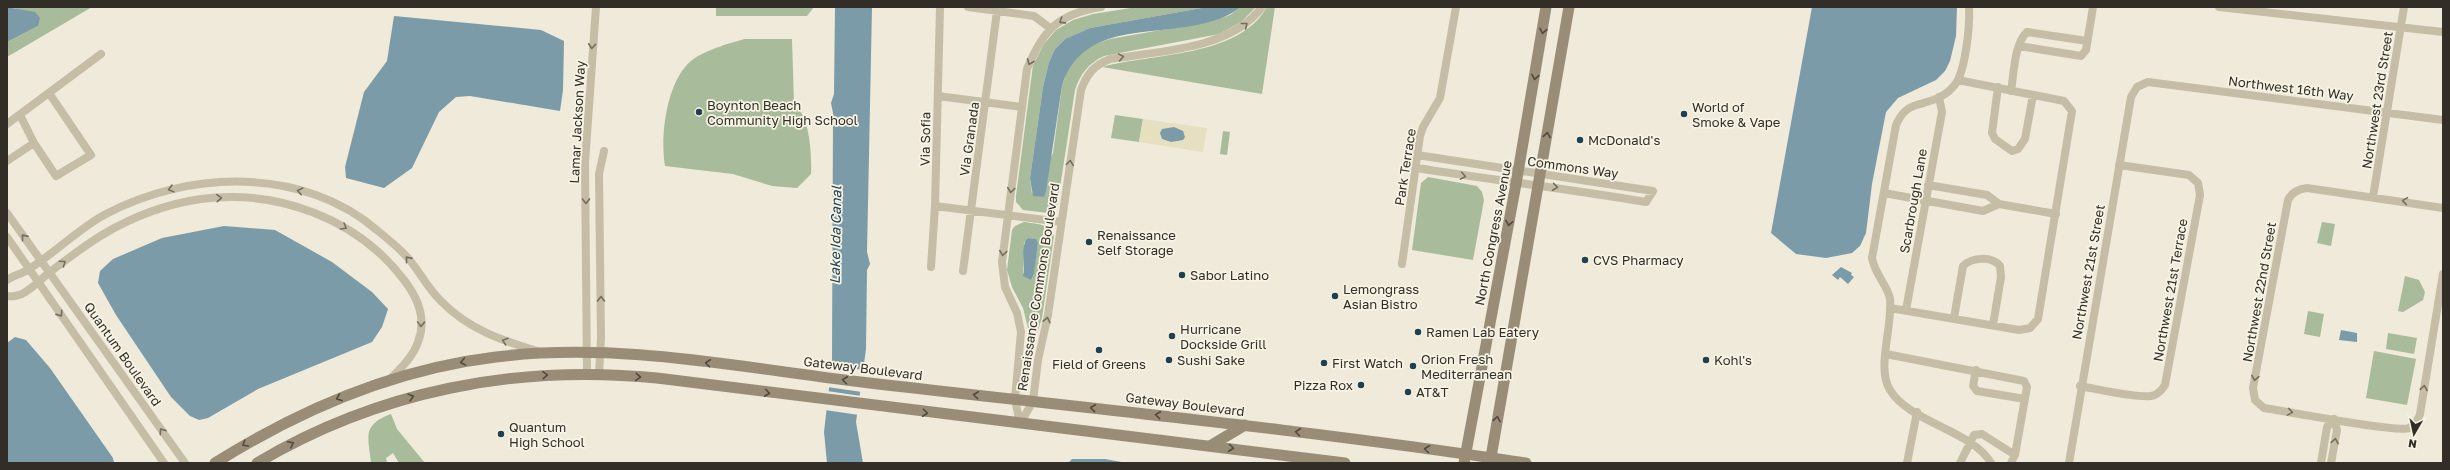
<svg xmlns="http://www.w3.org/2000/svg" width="2450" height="470" viewBox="0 0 2450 470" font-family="'Golos Text',sans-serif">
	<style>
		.green { fill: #a8bc9b; fill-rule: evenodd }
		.plaza { fill: #e6e0c1 }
		.water { fill: #7b9ba9 }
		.pier { fill: #efead9 }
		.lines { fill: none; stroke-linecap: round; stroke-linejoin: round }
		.minor { stroke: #c6bda6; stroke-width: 8 }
		.secondary { stroke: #998d78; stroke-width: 11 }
		.oneway { stroke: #756e60 }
		.oneway2 { stroke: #514a3f }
		.poi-dot { fill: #204050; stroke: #f7f4e5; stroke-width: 1.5 }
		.labels { text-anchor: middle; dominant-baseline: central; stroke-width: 3.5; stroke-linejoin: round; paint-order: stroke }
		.street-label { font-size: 13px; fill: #322d26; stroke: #f7f4e5 }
		.poi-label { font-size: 13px; fill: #322d26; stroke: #f7f4e5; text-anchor: start }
		.water-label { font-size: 14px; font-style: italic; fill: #204050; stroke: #f7f4e5 }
	</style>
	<rect width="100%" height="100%" fill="#efead9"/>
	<path class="green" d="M 7,7 L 92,7 L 7,57 L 7,42 L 38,26 L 15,8 Z
		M 716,7 L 814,7 L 807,16 L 716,16 Z
		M 1137,7 L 1207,7 L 1090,28 L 1065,39 L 1055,49 L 1049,62 L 1043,87 L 1030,178 L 1032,194 L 1053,153 L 1062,86 L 1067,71 L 1077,57 L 1087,47 L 1110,39 L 1212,21 L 1230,15 L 1241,7 L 1256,7 L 1241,22 L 1219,34 L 1104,56 C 1089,63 1080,74 1075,90 L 1057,207 L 1048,213 L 1023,210 L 1016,202 L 1016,196 L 1033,65 L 1044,44 L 1056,30 L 1073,20 L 1093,14 Z
		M 1267,7 L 1275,7 L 1262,94 L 1102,67 C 1152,53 1238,58 1267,7 Z
		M 745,39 L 792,39 L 794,104 C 810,116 812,155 811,174 L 797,188 L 772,186 L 733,174 L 665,166 C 660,137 666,82 691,61 C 703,51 729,43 745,39 Z
		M 1115,115 L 1143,119 L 1139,142 L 1111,138 Z
		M 1223,131 L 1230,132 L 1227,155 L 1220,154 Z
		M 1428,177 L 1477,186 L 1482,192 L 1484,200 L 1473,260 L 1412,250 L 1421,183 Z
		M 1024,222 C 1036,224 1049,223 1054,236 L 1042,318 L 1034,343 L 1027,381 L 1024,379 L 1029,332 L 1023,308 L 1012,287 L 1007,270 L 1012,230 L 1015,226 ZM 1029,238 L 1035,239 L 1038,243 L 1033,277 L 1023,274 L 1024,243 Z
		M 2322,222 L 2335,224 L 2331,246 L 2317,243 Z
		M 2405,276 L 2419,280 L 2425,292 L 2423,300 L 2403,312 L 2398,311 Z
		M 2308,311 L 2324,314 L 2320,337 L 2304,334 Z
		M 2388,333 L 2417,338 L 2414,354 L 2386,349 Z
		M 2374,351 L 2416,359 L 2407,405 L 2366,398 Z
		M 391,414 L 397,429 L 425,463 L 399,463 L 393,453 L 386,458 L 387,463 L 371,463 C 368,436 362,425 391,414 Z"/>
	<path class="plaza" d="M 1143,119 L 1207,128 L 1203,152 L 1139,142 Z"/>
	<path class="water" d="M 7,7 L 35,12 L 40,18 L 38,26 L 7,42 Z
		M 835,7 L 872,7 L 867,252 L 870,264 L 867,270 L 866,349 L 856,422 L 863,463 L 827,463 L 824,432 L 832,362 L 833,113 L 831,103 L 834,94 Z
		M 1207,7 L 1241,7 C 1188,48 1086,7 1062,86 L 1046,191 L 1044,197 L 1033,196 L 1030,178 L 1043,87 L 1049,62 L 1055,49 L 1065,39 L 1090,28 Z
		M 1812,7 L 1957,7 L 1956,36 L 1950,61 L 1945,71 L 1936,80 L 1898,98 L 1886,112 L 1872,184 L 1866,233 L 1860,246 L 1852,253 L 1826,258 L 1796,254 L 1771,233 Z
		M 394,16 L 541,30 L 564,41 L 563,90 L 560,111 L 470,96 L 456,97 L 439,112 L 412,168 L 384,188 L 346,178 L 345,167 L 364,92 L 387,61 Z
		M 1174,127 L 1183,131 L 1185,137 L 1183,140 L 1171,142 L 1162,139 L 1160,133 L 1162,129 Z
		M 224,226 L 275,230 L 332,262 L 372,292 L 388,309 L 382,327 L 372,342 L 258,389 L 208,418 L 199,420 L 190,416 L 171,397 L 116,315 L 98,283 L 100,271 L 113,259 L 162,238 Z
		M 1028,238 L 1036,239 L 1038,243 L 1034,274 L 1031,280 L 1023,276 C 1026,265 1019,247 1028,238 Z
		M 1841,267 L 1852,273 L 1851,275 L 1854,277 L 1848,284 L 1840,277 L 1838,280 L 1832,275 Z
		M 2341,330 L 2357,333 L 2357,342 L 2339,340 Z
		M 15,337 L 26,340 L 50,368 L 113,458 L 114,463 L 7,463 L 7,343 Z
		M 1072,459 L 1105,459 L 1127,463 L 1068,463 Z"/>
	<path class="pier" d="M 830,366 L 865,370 L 862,392 L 827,387 Z
		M 827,391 L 861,396 L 859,415 L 825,410 Z"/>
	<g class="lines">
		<path class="minor" d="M 968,7 L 1034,16 L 1050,28
			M 1969,7 C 1970,25 1966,63 1958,80 C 1954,87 1948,93 1940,97 C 1921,107 1907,100 1896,125 L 1872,258 C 1875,275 1888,286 1890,299 C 1893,326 1876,368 1890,390 C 1909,422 1973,431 1991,463
			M 2219,7 L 2443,32
			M 2019,46 L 2081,56 L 2086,50 L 2093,7
			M 1998,87 L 1992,133 L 1995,139 L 2012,151 L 2018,149 L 2025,139 L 2033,95
			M 2011,91 C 2014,74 2014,44 2027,32 L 2087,41
			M 938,96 L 1022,107
			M 20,115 L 34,143 L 56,176 L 91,155 L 49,93
			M 7,124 L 101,54
			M 7,161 L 34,143
			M 1417,168 C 1493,180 1569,189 1646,202 L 1653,191 L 1417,155
			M 1928,185 L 1987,195 L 1999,204 L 2056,214
			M 1884,193 L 1983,211 L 1999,204
			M 2373,197 L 2404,7
			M 935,206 L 1061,222
			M 2443,208 L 2307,188 C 2298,189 2292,192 2288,200 L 2253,388 L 2255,400 L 2264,408 C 2285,411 2397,433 2409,428 C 2415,425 2418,420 2420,414 L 2443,274
			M 7,213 L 185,463
			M 7,237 L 164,463
			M 1402,264 L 1420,136 L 1423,127 L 1440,98 L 1456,7
			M 931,267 L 935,206 L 940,7
			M 963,271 L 997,11
			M 7,280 C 14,275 22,274 29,269 C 55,253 77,230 104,215 C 188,170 303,166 378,231 C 388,239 399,248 408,258 C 420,272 428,289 442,302 C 469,330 504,341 540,352
			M 7,296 C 12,297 17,296 22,294 C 32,289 41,279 50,272 C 67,259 84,246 102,235 C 132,217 166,204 201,199 C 277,189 357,218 404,280 C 418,298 427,319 418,342 C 413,357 400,369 389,380
			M 1890,308 L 2019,330 L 2030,328 L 2038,319 L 2072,111 L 2064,101 L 1958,80
			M 1906,310 L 1942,112 L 1939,97
			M 1954,318 L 1963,266 C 1972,257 1992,256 2000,266 L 2001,277 L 1993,325
			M 1886,354 L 2024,381 L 2027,387 L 2015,455 L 2011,463
			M 1976,370 L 1973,386 L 1977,391 L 2025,399
			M 587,374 L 585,163 L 596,7
			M 599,374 L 601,338 L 599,174 L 604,151
			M 2080,386 C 2098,389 2135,398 2151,396 C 2158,395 2162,390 2165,385 L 2200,195 L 2198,183 L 2189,175 L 2119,165
			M 1020,424 L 1033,401 L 1038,360 L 1048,315 L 1081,90 C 1087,74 1094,65 1110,59 C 1159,51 1230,50 1262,7
			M 1020,424 L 1015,399 L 1021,332 L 1017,313 L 1005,287 L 1002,262 L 1027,69 C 1043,30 1058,14 1101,7
			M 1907,463 L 1917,412
			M 1960,463 L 1974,435 L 1982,434 L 2015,455
			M 2069,463 L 2131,97 L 2137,87 L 2148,82 L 2443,120
			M 2321,463 L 2327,427 L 2334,419
			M 2331,463 L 2337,430 L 2334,419"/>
		<path class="secondary" d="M 1210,446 L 1245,425
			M 215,463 C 301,409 395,369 496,357 C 624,341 751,370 878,384 C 1094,409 1310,430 1526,463
			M 257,463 C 378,391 516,364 657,378 L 1345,463
			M 1464,463 L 1516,184 L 1546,7
			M 1490,463 L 1569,7"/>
	</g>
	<defs><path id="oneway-chevron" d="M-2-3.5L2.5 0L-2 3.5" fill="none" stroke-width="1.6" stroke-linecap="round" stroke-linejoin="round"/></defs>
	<g class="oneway">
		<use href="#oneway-chevron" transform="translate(1062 21) rotate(147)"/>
		<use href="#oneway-chevron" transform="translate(1245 25) rotate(-38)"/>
		<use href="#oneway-chevron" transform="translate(592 46) rotate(94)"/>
		<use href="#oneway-chevron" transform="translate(1121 57) rotate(-10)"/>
		<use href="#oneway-chevron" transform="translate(1030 62) rotate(112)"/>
		<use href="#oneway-chevron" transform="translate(1070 163) rotate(-82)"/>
		<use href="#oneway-chevron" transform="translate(1463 176) rotate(10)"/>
		<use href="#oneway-chevron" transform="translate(1555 187) rotate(8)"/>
		<use href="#oneway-chevron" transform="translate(171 189) rotate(165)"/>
		<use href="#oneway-chevron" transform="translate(1011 190) rotate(98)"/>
		<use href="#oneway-chevron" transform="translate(300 191) rotate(-167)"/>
		<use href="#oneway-chevron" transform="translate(219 198) rotate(-4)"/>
		<use href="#oneway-chevron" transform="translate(586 201) rotate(89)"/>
		<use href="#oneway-chevron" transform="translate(2405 201) rotate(-172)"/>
		<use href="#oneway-chevron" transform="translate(344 227) rotate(30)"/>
		<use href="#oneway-chevron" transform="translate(24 237) rotate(-129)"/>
		<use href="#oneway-chevron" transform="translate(1003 253) rotate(97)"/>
		<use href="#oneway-chevron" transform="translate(408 259) rotate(-129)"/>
		<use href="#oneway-chevron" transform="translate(63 263) rotate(-35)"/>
		<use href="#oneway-chevron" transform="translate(601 299) rotate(-90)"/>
		<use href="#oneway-chevron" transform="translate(60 314) rotate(55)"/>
		<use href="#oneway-chevron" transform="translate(1047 320) rotate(-77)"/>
		<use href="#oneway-chevron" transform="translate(421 324) rotate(92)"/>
		<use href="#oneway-chevron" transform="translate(505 341) rotate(-161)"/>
		<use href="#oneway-chevron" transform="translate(2255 378) rotate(100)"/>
		<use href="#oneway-chevron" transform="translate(2424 388) rotate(-81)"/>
		<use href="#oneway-chevron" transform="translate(2290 412) rotate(9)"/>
		<use href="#oneway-chevron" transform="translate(162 431) rotate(-125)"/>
		<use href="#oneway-chevron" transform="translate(2335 441) rotate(-80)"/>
	</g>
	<g class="oneway2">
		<use href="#oneway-chevron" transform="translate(1543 31) rotate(100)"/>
		<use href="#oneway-chevron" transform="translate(1535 77) rotate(100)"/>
		<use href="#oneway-chevron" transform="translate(1547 135) rotate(-80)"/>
		<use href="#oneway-chevron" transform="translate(1509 223) rotate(101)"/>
		<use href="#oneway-chevron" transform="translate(463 362) rotate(170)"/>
		<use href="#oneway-chevron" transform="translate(708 363) rotate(-173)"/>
		<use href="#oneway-chevron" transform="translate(545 375) rotate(-4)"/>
		<use href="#oneway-chevron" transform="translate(638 377) rotate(4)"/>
		<use href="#oneway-chevron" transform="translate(845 380) rotate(-173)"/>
		<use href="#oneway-chevron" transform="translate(767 393) rotate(7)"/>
		<use href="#oneway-chevron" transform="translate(976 395) rotate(-174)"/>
		<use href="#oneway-chevron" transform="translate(411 397) rotate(-15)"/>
		<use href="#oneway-chevron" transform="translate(339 398) rotate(157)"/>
		<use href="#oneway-chevron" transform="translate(1093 408) rotate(-174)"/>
		<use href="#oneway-chevron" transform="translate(925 413) rotate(7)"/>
		<use href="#oneway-chevron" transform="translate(1158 415) rotate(-174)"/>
		<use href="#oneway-chevron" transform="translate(1497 419) rotate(-80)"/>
		<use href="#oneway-chevron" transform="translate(1298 432) rotate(-173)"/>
		<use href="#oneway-chevron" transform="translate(245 444) rotate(149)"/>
		<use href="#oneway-chevron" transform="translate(291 444) rotate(-27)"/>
		<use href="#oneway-chevron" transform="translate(1231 448) rotate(7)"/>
		<use href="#oneway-chevron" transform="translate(1427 449) rotate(-173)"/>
	</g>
	<g class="poi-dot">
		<circle cx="699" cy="112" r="4"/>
		<circle cx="1684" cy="114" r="4"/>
		<circle cx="1580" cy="140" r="4"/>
		<circle cx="1089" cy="242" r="4"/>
		<circle cx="1585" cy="260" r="4"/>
		<circle cx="1182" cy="275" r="4"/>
		<circle cx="1335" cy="296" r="4"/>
		<circle cx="1418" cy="332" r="4"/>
		<circle cx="1172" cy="336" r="4"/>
		<circle cx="1099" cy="350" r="4"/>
		<circle cx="1169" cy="360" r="4"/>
		<circle cx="1706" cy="360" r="4"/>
		<circle cx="1324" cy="363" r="4"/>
		<circle cx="1413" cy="366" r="4"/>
		<circle cx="1361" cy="385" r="4"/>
		<circle cx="1408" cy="392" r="4"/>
		<circle cx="501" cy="434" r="4"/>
	</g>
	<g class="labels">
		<g class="street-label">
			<text transform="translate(2291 88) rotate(7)">Northwest 16th Way</text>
			<text transform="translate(2377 100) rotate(-81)">Northwest 23rd Street</text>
			<text transform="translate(577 122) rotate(-87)">Lamar Jackson Way</text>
			<text transform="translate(925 139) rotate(-89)">Via Sofia</text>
			<text transform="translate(969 139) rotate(-82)">Via Granada</text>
			<text transform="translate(1405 167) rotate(-81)">Park Terrace</text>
			<text transform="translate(1573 167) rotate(8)">Commons Way</text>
			<text transform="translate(1913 201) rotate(-80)">Scarbrough Lane</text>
			<text transform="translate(1493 233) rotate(-79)">North Congress Avenue</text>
			<text transform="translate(2088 272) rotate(-80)">Northwest 21st Street</text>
			<text transform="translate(1038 287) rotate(-81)">Renaissance Commons Boulevard</text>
			<text transform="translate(2170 290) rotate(-80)">Northwest 21st Terrace</text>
			<text transform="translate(2259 292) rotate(-80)">Northwest 22nd Street</text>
			<text transform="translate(123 354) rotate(55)">Quantum Boulevard</text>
			<text transform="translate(863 368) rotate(7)">Gateway Boulevard</text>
			<text transform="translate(1185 404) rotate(7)">Gateway Boulevard</text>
		</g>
		<g class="poi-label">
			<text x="707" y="105">Boynton Beach<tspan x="707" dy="15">Community High School</tspan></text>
			<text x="1692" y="107">World of<tspan x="1692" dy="15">Smoke &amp; Vape</tspan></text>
			<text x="1588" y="140">McDonald's</text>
			<text x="1097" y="235">Renaissance<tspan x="1097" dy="15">Self Storage</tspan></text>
			<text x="1593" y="260">CVS Pharmacy</text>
			<text x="1190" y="275">Sabor Latino</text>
			<text x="1343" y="289">Lemongrass<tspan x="1343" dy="15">Asian Bistro</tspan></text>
			<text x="1180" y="329">Hurricane<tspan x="1180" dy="15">Dockside Grill</tspan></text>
			<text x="1426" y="332">Ramen Lab Eatery</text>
			<text x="1421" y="359">Orion Fresh<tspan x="1421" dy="15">Mediterranean</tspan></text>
			<text x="1177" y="360">Sushi Sake</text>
			<text x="1714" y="360">Kohl's</text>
			<text x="1332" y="363">First Watch</text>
			<text x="1099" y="364" text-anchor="middle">Field of Greens</text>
			<text x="1353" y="385" text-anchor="end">Pizza Rox</text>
			<text x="1416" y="392">AT&amp;T</text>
			<text x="509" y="427">Quantum<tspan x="509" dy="15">High School</tspan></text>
		</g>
		<g class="water-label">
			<text transform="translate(835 235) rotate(-89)">Lake Ida Canal</text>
		</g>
	</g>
	<rect width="2450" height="470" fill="none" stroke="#322d26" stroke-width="16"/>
	<g transform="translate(2414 434) rotate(189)" stroke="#f7f4e5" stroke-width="3" paint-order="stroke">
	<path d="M0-3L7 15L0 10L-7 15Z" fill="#322d26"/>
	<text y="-6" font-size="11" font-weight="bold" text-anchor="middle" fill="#322d26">N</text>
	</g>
</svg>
